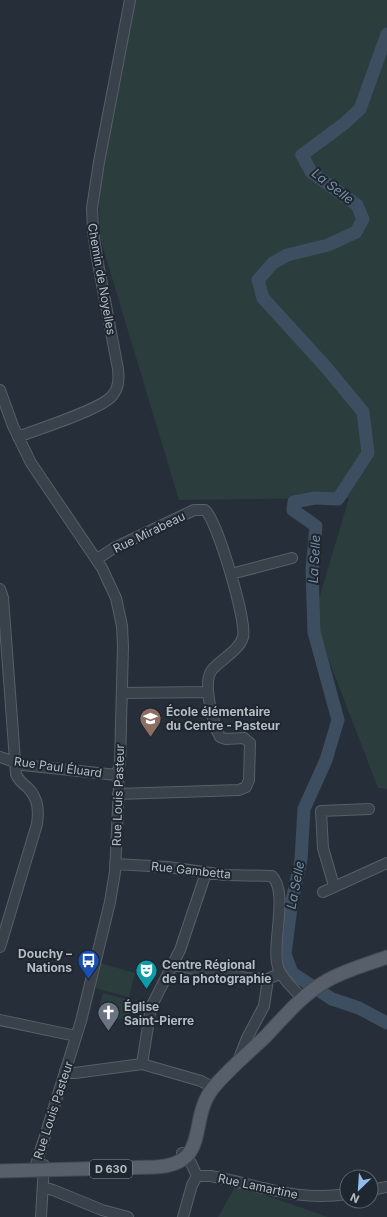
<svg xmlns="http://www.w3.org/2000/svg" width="387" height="1217" viewBox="0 0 387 1217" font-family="Inter,sans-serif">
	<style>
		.green { fill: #2b3d3c }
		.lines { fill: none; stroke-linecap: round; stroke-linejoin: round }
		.river { stroke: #3d4e60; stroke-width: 13 }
		.minor-casing { stroke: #575f68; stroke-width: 12 }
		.major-casing { stroke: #424a53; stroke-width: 15 }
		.minor { stroke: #39414a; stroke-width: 10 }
		.major { stroke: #57606a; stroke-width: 13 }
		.labels { text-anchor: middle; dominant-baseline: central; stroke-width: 4; stroke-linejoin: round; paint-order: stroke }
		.shield { fill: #1e262f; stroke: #888f98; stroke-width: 1 }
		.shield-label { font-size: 11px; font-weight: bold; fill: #b5bcc5 }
		.street-label { font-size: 12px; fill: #b5bcc5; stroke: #1e262f }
		.poi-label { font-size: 12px; font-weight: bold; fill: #b5bcc5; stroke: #1e262f; text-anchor: start }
		.water-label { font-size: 13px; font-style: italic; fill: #798ea5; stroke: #1e262f }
	</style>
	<rect width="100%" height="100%" fill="#262f39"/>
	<path class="green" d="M 135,0 L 387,0 L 387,789 L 378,788 L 313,619 L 349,498 L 179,500 L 100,238 L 99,200 L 104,161 Z
		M 97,962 L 135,973 L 129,997 L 91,987 Z
		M 103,993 L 133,1001 L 128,1021 L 97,1013 Z
		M 236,1185 L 328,1217 L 218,1217 Z"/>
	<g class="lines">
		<path class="river" d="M 387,34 L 360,109 L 345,123 L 302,155 L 311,172 L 357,205 L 363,219 L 356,232 L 328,245 L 287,255 L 273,263 L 258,280 L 263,298 L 325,366 L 363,412 L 368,453 L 338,499 L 315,498 L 294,502 L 293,510 L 316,526 L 312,569 L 314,632 L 338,720 L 326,760 L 304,809 L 301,860 L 292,900 L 285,954 L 292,973 L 332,999 L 359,1008 L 387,1023"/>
		<defs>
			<path id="minor" d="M 0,390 L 13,426 L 31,463 L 102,568 L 116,598 L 122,626 L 123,646 L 120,763 L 117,775 L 119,786 L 115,872 L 110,902 L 81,1021 L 34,1171
				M 18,437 C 38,429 100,410 112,396 C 119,388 119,379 118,369 L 97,258 L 93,231 L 92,208 L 99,162 L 130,0
				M 97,559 L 114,548 L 194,510 L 205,510 C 217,520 247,621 243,637 C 239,651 221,659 212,670 C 202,682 213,724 220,737 L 226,739 L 244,738 L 250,743 L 249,780 L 246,787 L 239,790 L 118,794
				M 231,574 L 292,558
				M 0,589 L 3,598 L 16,774 C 18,780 23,784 28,788 C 38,798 39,810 37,824 L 0,947
				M 122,693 L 208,692
				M 0,757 L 23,765 L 117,775
				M 115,864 L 168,867 L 225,875 L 272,876 C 289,893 271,944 278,967 C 282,979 295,990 303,999
				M 334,886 L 323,848 L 321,811 L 369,809
				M 323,892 L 387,863
				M 173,965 L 247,978 L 268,979 L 281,973
				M 0,1020 L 76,1036
				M 238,1061 L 247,1038 L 264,1006 L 268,979
				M 142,1064 L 151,1007 L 180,950 L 206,873
				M 65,1071 L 75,1073 L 142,1064 L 201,1081 L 214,1088
				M 182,1153 L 191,1163 L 197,1176 L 211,1176 C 259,1185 297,1202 347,1194
				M 43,1187 L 53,1190 L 102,1210 L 128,1217
				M 371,1190 L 387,1187
				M 41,1217 L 44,1165
				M 183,1217 L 192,1185 L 197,1176"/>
			<path id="major" d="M 0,1171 L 155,1167 C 212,1164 187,1121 213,1088 C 228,1070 248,1053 265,1037 C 284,1017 304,993 328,980 C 346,970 368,964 387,957"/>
		</defs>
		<use href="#minor" class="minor-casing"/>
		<use href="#major" class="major-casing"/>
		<use href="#minor" class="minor"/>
		<use href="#major" class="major"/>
	</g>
	<defs>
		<symbol id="school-pin" viewBox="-11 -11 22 30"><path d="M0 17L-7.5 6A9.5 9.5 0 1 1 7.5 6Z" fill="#8d6e63" stroke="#1e262f"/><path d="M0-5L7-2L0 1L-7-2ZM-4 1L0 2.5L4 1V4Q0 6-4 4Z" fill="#fff"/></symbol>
		<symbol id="bus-pin" viewBox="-11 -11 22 30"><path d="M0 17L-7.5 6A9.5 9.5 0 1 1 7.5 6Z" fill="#1a4fb4" stroke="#1e262f"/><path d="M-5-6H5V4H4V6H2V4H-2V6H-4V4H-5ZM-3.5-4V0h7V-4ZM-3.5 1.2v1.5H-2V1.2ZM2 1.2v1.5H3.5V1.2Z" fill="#fff"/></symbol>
		<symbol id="theatre-pin" viewBox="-11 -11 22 30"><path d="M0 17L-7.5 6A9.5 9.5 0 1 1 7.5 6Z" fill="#0f9aa8" stroke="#1e262f"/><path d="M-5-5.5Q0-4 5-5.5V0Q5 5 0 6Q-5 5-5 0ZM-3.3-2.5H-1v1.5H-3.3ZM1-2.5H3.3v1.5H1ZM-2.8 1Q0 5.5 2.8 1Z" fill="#fff"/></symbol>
		<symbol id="church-pin" viewBox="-11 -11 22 30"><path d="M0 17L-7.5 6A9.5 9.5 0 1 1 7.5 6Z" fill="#6b7280" stroke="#1e262f"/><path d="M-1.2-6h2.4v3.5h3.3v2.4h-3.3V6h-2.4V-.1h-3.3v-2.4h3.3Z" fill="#fff"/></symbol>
	</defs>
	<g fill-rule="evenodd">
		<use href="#school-pin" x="138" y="706" width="25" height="34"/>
		<use href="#bus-pin" x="76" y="948" width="25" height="34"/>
		<use href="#theatre-pin" x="134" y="958" width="25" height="34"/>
		<use href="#church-pin" x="96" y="1000" width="25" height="34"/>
	</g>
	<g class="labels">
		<rect class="shield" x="90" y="1160" width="42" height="18" rx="3"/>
		<g class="shield-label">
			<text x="111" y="1169">D 630</text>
		</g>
		<g class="street-label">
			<text transform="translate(102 279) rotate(80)">Chemin de Noyelles</text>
			<text transform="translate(149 532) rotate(-26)">Rue Mirabeau</text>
			<text transform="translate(58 767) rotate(8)">Rue Paul Éluard</text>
			<text transform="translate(118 795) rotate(-88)">Rue Louis Pasteur</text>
			<text transform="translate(191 870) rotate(6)">Rue Gambetta</text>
			<text transform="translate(53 1110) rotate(-72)">Rue Louis Pasteur</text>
			<text transform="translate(258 1186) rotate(12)">Rue Lamartine</text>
		</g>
		<g class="poi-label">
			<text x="166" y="711">École élémentaire<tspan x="166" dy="14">du Centre - Pasteur</tspan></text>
			<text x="72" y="953" text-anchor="end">Douchy –<tspan x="72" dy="14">Nations</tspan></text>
			<text x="162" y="964">Centre Régional<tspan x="162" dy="14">de la photographie</tspan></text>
			<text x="124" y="1006">Église<tspan x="124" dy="14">Saint-Pierre</tspan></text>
		</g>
		<g class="water-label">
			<text transform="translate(333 186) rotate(38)">La Selle</text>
			<text transform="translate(314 559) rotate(-87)">La Selle</text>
			<text transform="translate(295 885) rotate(-79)">La Selle</text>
		</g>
	</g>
	<g transform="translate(359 1189) rotate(205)"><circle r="19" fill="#1e262f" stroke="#5a626b"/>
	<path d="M0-3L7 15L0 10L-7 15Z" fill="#94b9eb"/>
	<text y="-6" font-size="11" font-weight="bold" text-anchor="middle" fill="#b5bcc5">N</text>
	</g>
</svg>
